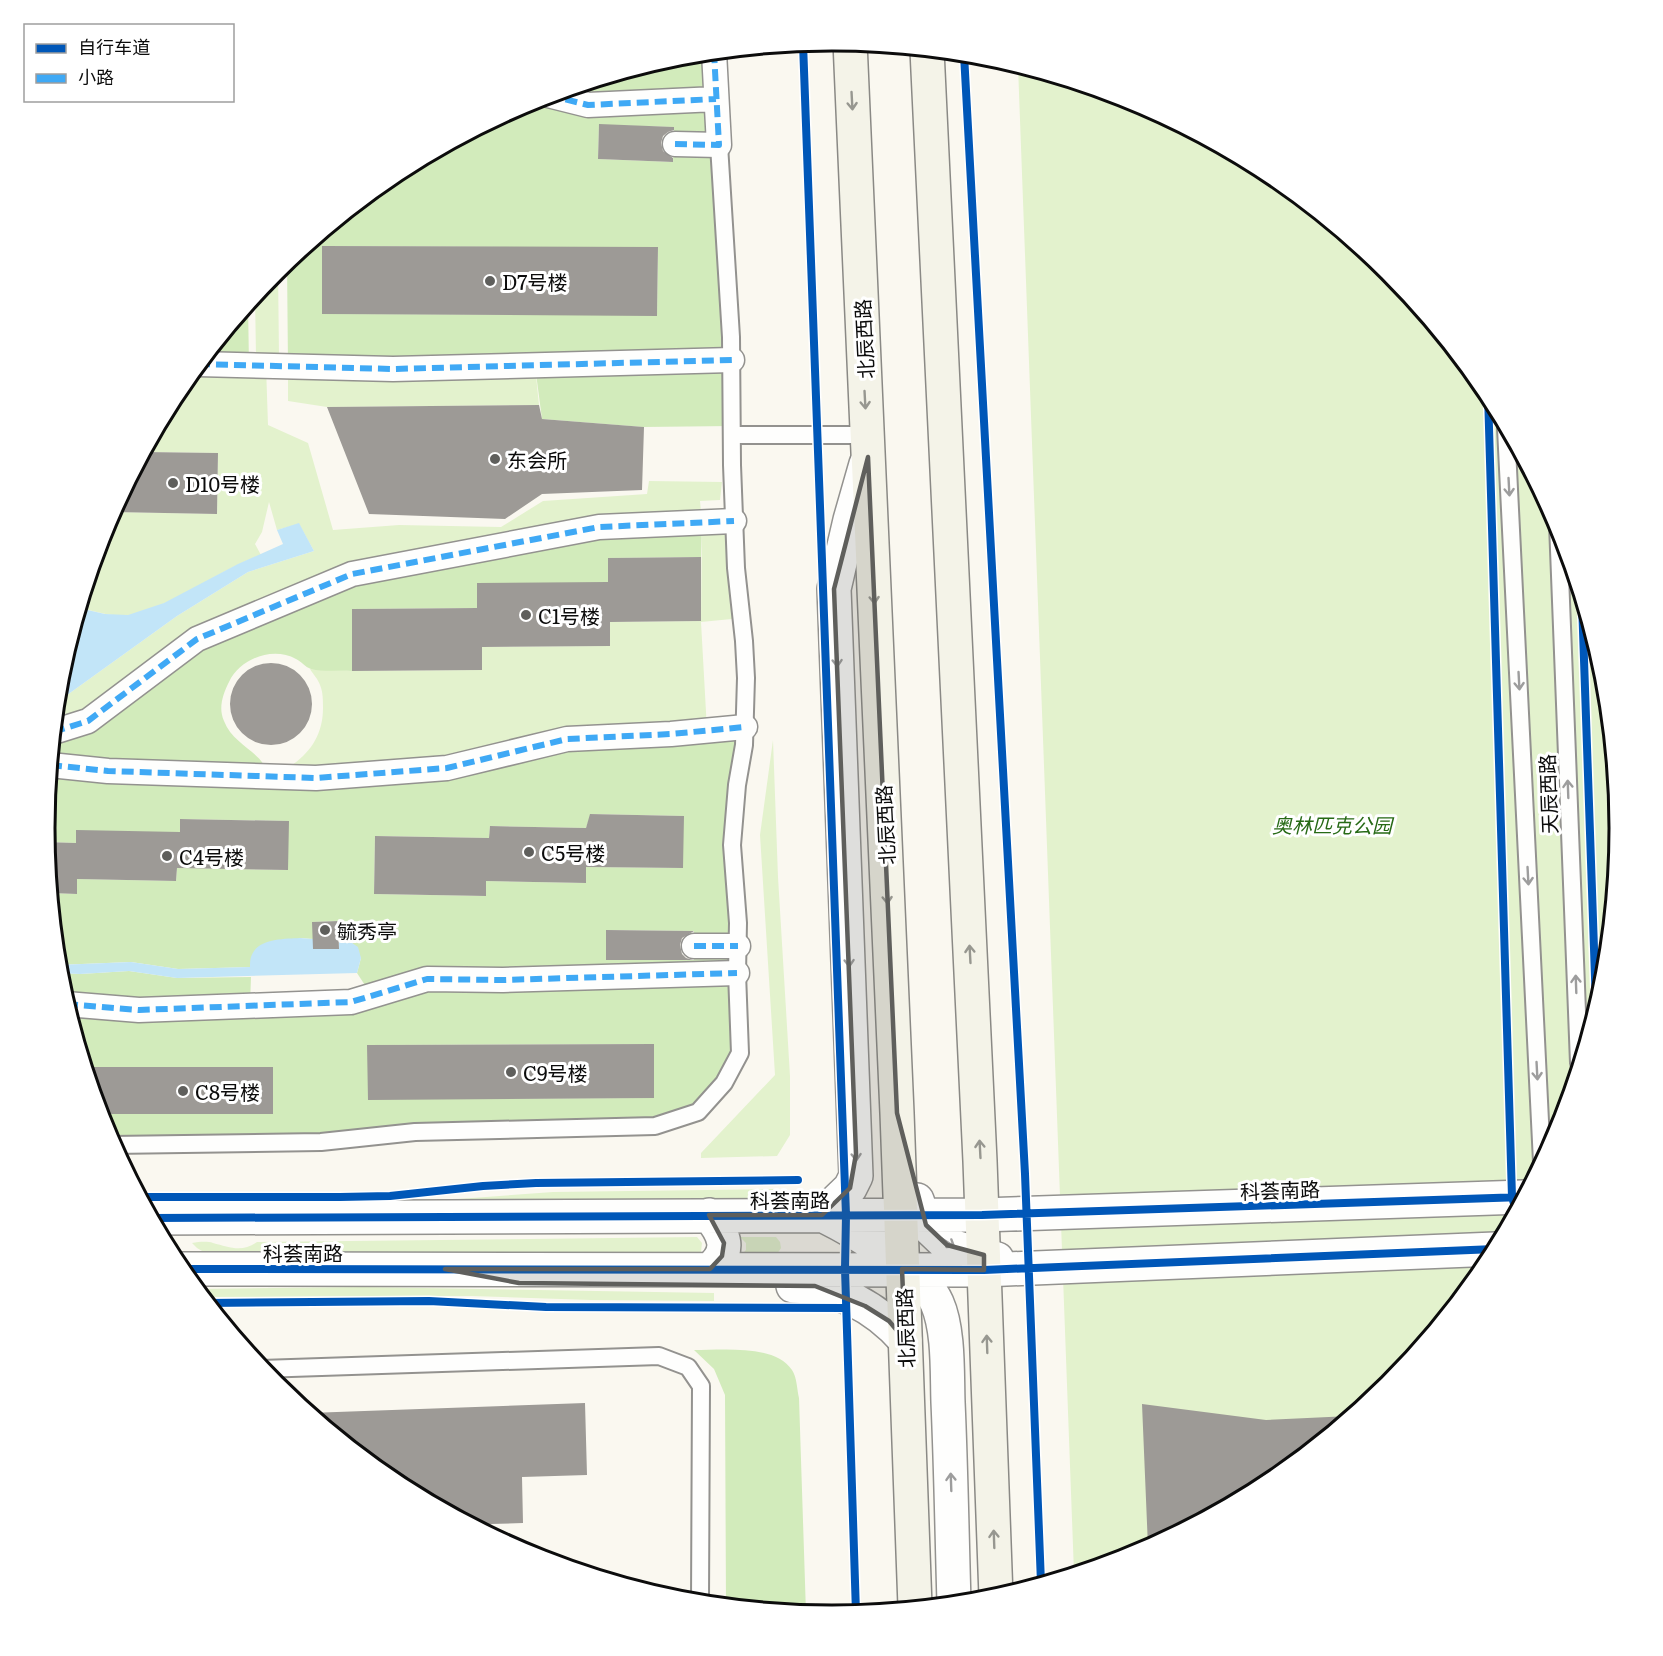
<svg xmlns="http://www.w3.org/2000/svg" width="1663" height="1656" viewBox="0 0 1663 1656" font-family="Literata,'Noto Sans SC',serif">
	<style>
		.green { fill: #e3f2cd }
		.forest { fill: #d2ebbb; fill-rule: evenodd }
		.water { fill: #c2e5f8 }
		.building { fill: #9d9a96 }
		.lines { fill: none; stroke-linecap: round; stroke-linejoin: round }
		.service-casing { stroke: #93928f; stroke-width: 20 }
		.pedestrian-casing { stroke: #93928f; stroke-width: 27 }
		.tertiary-casing { stroke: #93928f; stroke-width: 36 }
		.secondary-casing { stroke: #8a8985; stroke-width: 36 }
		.service { stroke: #fefefd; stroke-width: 16 }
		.pedestrian { stroke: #fefefd; stroke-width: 24 }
		.tertiary { stroke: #fefefd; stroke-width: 33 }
		.secondary { stroke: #f4f3e8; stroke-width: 33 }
		.quiet { stroke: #3fa9f5; stroke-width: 6; stroke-dasharray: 12 6; stroke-linecap: butt }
		.cycleway-casing { stroke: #fff; stroke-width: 11 }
		.cycleway { stroke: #0057b8; stroke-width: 8 }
		.oneway { stroke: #979790 }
		.oneway2 { stroke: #9d9d9d }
		.marked { fill: #5f5f5c; fill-opacity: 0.2; stroke: #5f5f5c; stroke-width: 4.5; stroke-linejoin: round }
		.poi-dot { fill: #5f5f5c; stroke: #fff; stroke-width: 2 }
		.labels { text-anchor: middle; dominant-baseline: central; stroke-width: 6; stroke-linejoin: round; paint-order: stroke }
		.poi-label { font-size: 20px; fill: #0c0c0c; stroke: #fff; text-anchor: start }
		.street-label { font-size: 20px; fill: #0c0c0c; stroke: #fff }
		.park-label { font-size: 20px; font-style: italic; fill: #276a16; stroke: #fff }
		.rim { fill: none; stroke: #0c0c0c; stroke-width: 3 }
	</style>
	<rect width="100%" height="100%" fill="#faf8f0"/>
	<path class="green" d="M 1018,66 L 1133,101 L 1269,173 L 1389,271 L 1486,391 L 1559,527 L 1604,675 L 1619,828 L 1604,982 L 1559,1130 L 1486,1266 L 1388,1385 L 1269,1483 L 1133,1556 L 1074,1573 Z
		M 278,268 L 279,357 L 256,357 L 255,295 Z
		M 198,364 L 266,366 L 268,425 L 308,443 L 333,530 L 399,525 L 501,527 L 543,501 L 647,494 L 649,481 L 722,482 L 720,500 L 700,501 L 702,522 L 734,521 L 742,618 L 701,622 L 707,730 L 447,768 L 286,769 C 309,755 323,736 323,708 C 323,700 323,692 320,685 C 318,679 313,674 310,669 L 352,671 L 482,670 L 482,647 L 610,646 L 610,622 L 701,621 L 702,523 L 352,574 L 53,732 L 56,703 L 177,616 L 248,572 L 314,551 L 299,524 L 277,530 L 269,502 L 262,532 L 255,544 L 261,555 C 216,571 177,605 130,615 C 114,618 95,611 79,608 L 104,526 L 112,512 L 217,514 L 218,453 L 144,452 L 177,390 Z
		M 535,366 L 539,405 L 327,407 L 288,401 L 288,367 Z
		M 773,740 L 778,877 L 790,1076 L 790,1135 L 777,1156 L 701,1158 L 701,1153 L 775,1075 L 760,835 Z
		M 777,1189 L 777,1199 L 623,1201 L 148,1212 L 143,1203 L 430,1201 L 553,1192 Z
		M 697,1237 L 702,1243 L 701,1252 L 694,1256 L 214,1258 L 197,1248 L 192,1243 C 199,1242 207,1241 213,1243 C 229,1247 242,1253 257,1242 Z
		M 740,1237 L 776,1237 L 780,1242 L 781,1248 L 777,1254 L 741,1255 L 746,1250 L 746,1243 Z
		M 164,1243 L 177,1243 L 185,1260 L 174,1260 Z
		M 363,1287 L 714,1293 L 714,1301 L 591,1300 L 472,1296 L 203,1297 L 196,1289 Z"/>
	<path class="forest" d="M 714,52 L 732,426 L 643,427 L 542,419 L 535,366 L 288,367 L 287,261 L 394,173 L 530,100 L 678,56 ZM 599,125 L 674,127 L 673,162 L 598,159 ZM 322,246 L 658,248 L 657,315 L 322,314 Z
		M 248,303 L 249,366 L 198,364 Z
		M 702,522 L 701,557 L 608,558 L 608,582 L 477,608 L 352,609 L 352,671 C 339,670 323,672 311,669 C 305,667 301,661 296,659 C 272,646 240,659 229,682 C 223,694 218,708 224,721 C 232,742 254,749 264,765 C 267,768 268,773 270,777 L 745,727 L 737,785 L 740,1053 L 698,1112 L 655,1126 L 111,1142 L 99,1114 L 273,1114 L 273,1067 L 85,1067 L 58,973 L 80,974 L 129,971 L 177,978 L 251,977 L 250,1005 L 372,996 L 357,973 L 361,958 L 352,943 L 339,942 L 338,921 L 313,922 L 313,939 L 300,938 L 253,967 L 178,969 L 131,962 L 57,965 L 50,893 L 76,894 L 77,879 L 176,881 L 177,868 L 288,870 L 288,821 L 180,819 L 180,832 L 76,843 L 45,842 L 44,828 L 53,732 L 197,639 L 352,574 ZM 591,814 L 683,816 L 683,868 L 586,867 L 586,883 L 486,881 L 486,896 L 374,894 L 375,836 L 489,838 L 490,826 L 586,828 ZM 606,930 L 694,931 L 694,960 L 606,960 ZM 654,1044 L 654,1098 L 368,1099 L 368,1045 Z
		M 694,1350 C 721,1350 775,1344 792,1370 C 797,1377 797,1390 799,1398 L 806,1613 L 726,1605 L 725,1395 L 714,1369 Z"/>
	<path class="water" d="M 299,523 L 314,551 L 248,572 L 177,616 L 56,703 L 59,674 L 79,608 L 105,614 L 128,615 L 164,603 L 238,564 L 283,544 L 277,530 Z
		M 300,938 L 313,939 L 313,949 L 339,949 L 339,942 L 352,943 L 358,947 L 361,958 L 357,973 L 177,978 L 129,971 L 80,974 L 58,973 L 57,965 L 131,962 L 178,969 L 250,967 C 250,964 250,960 251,957 C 257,938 284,939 300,938 Z"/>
	<path class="building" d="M 599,124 L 674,127 L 674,130 L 668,132 L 663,136 L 661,143 L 663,151 L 673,158 L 673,162 L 598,159 Z
		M 322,246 L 658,247 L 657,316 L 322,314 Z
		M 539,405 L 542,419 L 644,427 L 642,490 L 542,494 L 505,519 L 369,514 L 327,407 Z
		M 144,452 L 218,453 L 217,514 L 112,512 Z
		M 701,557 L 701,621 L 610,622 L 610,646 L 482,647 L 482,670 L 352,671 L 352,609 L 477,608 L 477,583 L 608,582 L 608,558 Z
		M230 704a41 41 0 1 1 82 0a41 41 0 1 1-82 0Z
		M 590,814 L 684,816 L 683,868 L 586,867 L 586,883 L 486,881 L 486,896 L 374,894 L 375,836 L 489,838 L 490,826 L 586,828 Z
		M 180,819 L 289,821 L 288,870 L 177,868 L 176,881 L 77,879 L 77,894 L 50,893 L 45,842 L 76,843 L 76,830 L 180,832 Z
		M 338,921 L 339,949 L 313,949 L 312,922 Z
		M 606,930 L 694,931 L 682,938 L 680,945 L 682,954 L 686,958 L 693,960 L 606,960 Z
		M 654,1044 L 654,1098 L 368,1100 L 367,1045 Z
		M 85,1067 L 273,1067 L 273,1114 L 99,1114 Z
		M 585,1403 L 587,1475 L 522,1477 L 523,1523 L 490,1524 L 490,1534 L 394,1483 L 309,1413 Z
		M 1142,1404 L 1266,1420 L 1350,1416 L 1269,1483 L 1148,1547 Z"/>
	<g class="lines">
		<defs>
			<path id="service" d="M 1506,428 L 1542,1162
				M 732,435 L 867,435
				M 1558,524 L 1579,1063
				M 112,1145 L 321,1142 L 415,1132 L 655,1126 L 698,1112 L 724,1083 L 740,1053 L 737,973 L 738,923 L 732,845 L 737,785 L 744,745 L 746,678 L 744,641 L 736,568 L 732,465 L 731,337 L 719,145
				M 261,1369 L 659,1356 L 688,1367 L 701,1386 L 700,1602"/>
			<path id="pedestrian" d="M 548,95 L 588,105 L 716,99
				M 675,144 L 719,145 L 714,52
				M 198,364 L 393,369 L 732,360
				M 53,732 L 88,721 L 197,639 L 352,574 L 599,527 L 734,521
				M 50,765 L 108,771 L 316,778 L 447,768 L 567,739 L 671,734 L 745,727
				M 694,946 L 738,946
				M 66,1004 L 139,1010 L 351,1002 L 427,979 L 503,980 L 737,973"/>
			<path id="tertiary" d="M 866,464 L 850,520 L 834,589 L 856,1176 L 850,1188 L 822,1215 C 854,1231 923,1270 937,1303 C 949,1330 947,1373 948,1402 C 951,1469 952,1536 954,1603
				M 917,1200 L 926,1225 L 947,1245 L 997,1259
				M 709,1215 C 725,1235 732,1251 710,1269
				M 151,1218 L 982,1215 L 1523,1197
				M 180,1269 L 984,1270 L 1495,1249
				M 793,1286 C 839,1287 875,1306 905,1340"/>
			<path id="secondary" d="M 850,42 L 897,1113 L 915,1607
				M 927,50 L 980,1161 L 996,1597"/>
		</defs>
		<use href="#service" class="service-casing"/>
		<use href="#pedestrian" class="pedestrian-casing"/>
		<use href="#tertiary" class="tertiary-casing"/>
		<use href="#secondary" class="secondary-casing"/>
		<use href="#service" class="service"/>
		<use href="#pedestrian" class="pedestrian"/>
		<use href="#tertiary" class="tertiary"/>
		<use href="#secondary" class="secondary"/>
		<path class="quiet" d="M 548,95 L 588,105 L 716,99
			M 675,144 L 719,145 L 714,52
			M 198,364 L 393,369 L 732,360
			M 53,732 L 88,721 L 197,639 L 352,574 L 599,527 L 734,521
			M 50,765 L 108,771 L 316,778 L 447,768 L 567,739 L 671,734 L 745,727
			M 694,946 L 738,946
			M 66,1004 L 139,1010 L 351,1002 L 427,979 L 503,980 L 737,973"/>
		<defs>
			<path id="cycleway" d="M 803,43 L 846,1215 L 845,1269 L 856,1613
				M 964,54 L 1025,1174 L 1041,1583
				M 1488,394 L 1512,1197 L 1516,1210
				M 1582,602 L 1596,1006
				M 140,1197 L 340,1197 L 390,1196 L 483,1186 L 536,1183 L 798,1180
				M 151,1218 L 982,1215 L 1523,1197
				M 180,1269 L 984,1270 L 1495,1249
				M 207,1303 L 429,1301 L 546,1307 L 846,1308"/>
		</defs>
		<use href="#cycleway" class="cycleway-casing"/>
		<use href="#cycleway" class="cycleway"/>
	</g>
	<defs><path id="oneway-shaft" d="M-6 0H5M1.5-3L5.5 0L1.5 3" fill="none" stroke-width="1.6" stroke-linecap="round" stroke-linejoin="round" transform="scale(1.5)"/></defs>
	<g class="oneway">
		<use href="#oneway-shaft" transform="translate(852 101) rotate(87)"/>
		<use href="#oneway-shaft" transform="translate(865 400) rotate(87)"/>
		<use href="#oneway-shaft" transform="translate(874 595) rotate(87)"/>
		<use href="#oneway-shaft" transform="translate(887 895) rotate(87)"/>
		<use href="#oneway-shaft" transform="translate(970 954) rotate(-93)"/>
		<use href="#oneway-shaft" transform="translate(980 1149) rotate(-93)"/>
		<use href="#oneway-shaft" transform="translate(987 1344) rotate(-92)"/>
		<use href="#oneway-shaft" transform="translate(994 1539) rotate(-92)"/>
	</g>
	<g class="oneway2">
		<use href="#oneway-shaft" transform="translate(1509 487) rotate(87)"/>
		<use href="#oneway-shaft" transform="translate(837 658) rotate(88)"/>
		<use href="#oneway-shaft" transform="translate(1519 681) rotate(87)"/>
		<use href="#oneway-shaft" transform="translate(1568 789) rotate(-92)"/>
		<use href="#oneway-shaft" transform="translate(1528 876) rotate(87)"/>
		<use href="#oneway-shaft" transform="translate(849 958) rotate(88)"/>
		<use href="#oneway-shaft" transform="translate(1576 984) rotate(-92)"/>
		<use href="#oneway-shaft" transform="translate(1537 1071) rotate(87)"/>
		<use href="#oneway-shaft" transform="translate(856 1152) rotate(88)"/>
		<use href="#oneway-shaft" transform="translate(947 1242) rotate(33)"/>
		<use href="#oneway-shaft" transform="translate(951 1482) rotate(-92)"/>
	</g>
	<path class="marked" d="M 868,457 L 897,1113 L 926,1225 L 947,1245 L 984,1255 L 984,1270 L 902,1269 L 905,1340 L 889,1321 L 865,1306 L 815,1286 L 519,1283 L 445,1269 L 710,1269 L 722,1256 L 724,1243 L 709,1215 L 822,1215 L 850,1188 L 856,1154 L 834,589 Z"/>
	<g class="poi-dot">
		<circle cx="490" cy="281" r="6"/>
		<circle cx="495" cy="459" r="6"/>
		<circle cx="173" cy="483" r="6"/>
		<circle cx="526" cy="615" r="6"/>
		<circle cx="529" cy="852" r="6"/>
		<circle cx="167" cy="856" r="6"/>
		<circle cx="325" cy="930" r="6"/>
		<circle cx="511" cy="1072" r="6"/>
		<circle cx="183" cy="1091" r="6"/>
	</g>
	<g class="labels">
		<g class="poi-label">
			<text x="502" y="281">D7号楼</text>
			<text x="507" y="459">东会所</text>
			<text x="185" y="483">D10号楼</text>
			<text x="538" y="615">C1号楼</text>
			<text x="541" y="852">C5号楼</text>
			<text x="179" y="856">C4号楼</text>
			<text x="337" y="930">毓秀亭</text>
			<text x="523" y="1072">C9号楼</text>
			<text x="195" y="1091">C8号楼</text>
		</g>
		<g class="street-label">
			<text transform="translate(863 339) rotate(-93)">北辰西路</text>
			<text transform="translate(1547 794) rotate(-92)">天辰西路</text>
			<text transform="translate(884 825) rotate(-93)">北辰西路</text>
			<text transform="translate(1280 1189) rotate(-2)">科荟南路</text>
			<text x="790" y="1199">科荟南路</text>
			<text x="303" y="1252">科荟南路</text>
			<text transform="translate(904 1328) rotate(-92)">北辰西路</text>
		</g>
		<g class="park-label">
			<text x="1332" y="824">奥林匹克公园</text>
		</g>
	</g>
	<path d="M0 0H1663V1656H0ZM55 828a777 777 0 1 1 1554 0a777 777 0 1 1-1554 0Z" fill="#fff" fill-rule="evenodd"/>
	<path class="rim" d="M55 828a777 777 0 1 1 1554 0a777 777 0 1 1-1554 0Z"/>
	<rect x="24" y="24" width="210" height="78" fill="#ffffff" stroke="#9e9e9e" stroke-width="1.5"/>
	<rect x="36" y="44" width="30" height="9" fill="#0057b8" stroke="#9e9e9e" stroke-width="1.5"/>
	<text x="78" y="54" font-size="18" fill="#0c0c0c">自行车道</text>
	<rect x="36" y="74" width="30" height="9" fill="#3fa9f5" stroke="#9e9e9e" stroke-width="1.5"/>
	<text x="78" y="84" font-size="18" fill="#0c0c0c">小路</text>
</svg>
